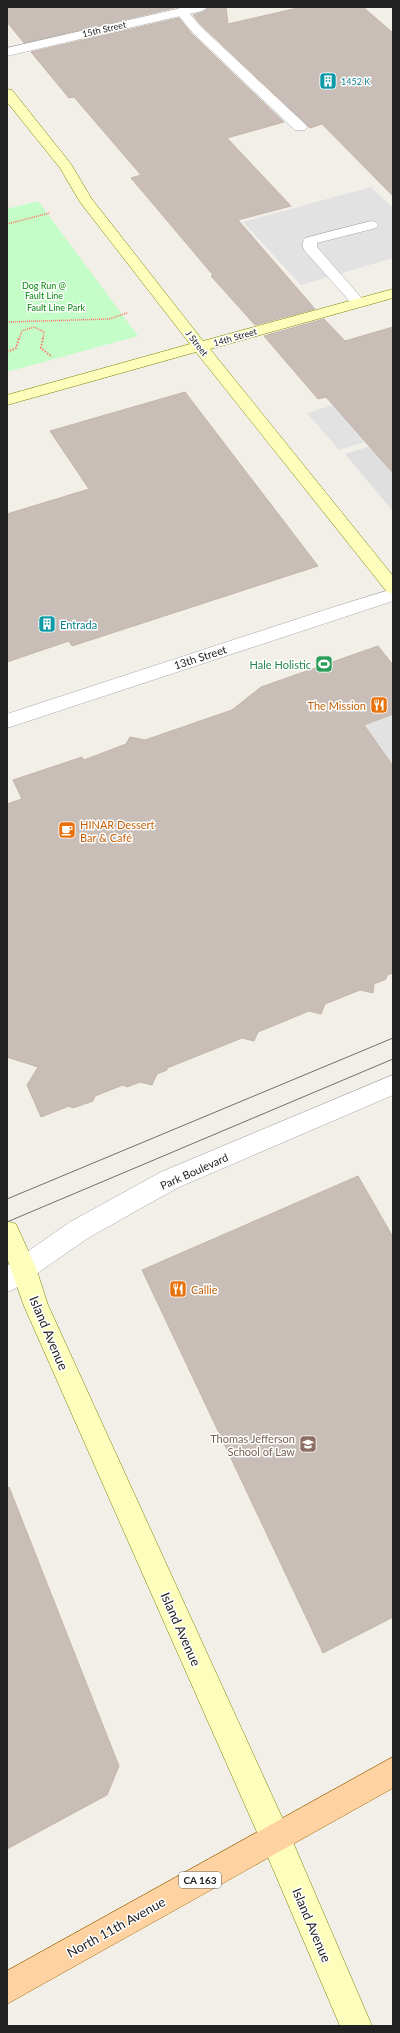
<svg xmlns="http://www.w3.org/2000/svg" width="400" height="2033" viewBox="0 0 400 2033" font-family="Lato,sans-serif">
	<style>
		.residential { fill: #e0dfdf }
		.park { fill: #c4fdc7 }
		.parking { fill: #e2e2e2 }
		.building { fill: #c8beb7; stroke: #c5b5a9 }
		.lines { fill: none; stroke-linecap: round; stroke-linejoin: round }
		.service-casing { stroke: #a9a9a9; stroke-width: 1 }
		.minor-casing { stroke: #a9a9a9; stroke-width: 1 }
		.tertiary-casing { stroke: #a9a9a9; stroke-width: 1 }
		.secondary-casing { stroke: #788200; stroke-width: 1 }
		.primary-casing { stroke: #a06500; stroke-width: 1 }
		.path-far1 { stroke: #ff776d; stroke-width: 1.5; stroke-dasharray: 1 1; stroke-linecap: butt }
		.path { stroke: #ff776d; stroke-width: 2; stroke-dasharray: 1.5 1.5; stroke-linecap: butt }
		.service { fill: #fff; fill-rule: evenodd }
		.minor { fill: #fff; fill-rule: evenodd }
		.tertiary { fill: #fff; fill-rule: evenodd }
		.secondary { fill: #fdfebb; fill-rule: evenodd }
		.primary { fill: #ffd3a1; fill-rule: evenodd }
		.tram { stroke: #707070; stroke-width: 1 }
		.labels { text-anchor: middle; dominant-baseline: central; stroke-width: 3; stroke-linejoin: round; paint-order: stroke }
		.far-street-label { font-size: 9px; fill: #222; stroke: #fff }
		.far-culture-label { font-size: 9px; fill: #0d838f; stroke: #fff; text-anchor: start }
		.far-park-label { font-size: 9px; fill: #05850b; stroke: #fff }
		.shield { fill: #fff; stroke: #646464; stroke-width: 1 }
		.shield-label { font-size: 10px; font-weight: bold; fill: #222 }
		.culture-label { font-size: 11px; fill: #0d838f; stroke: #fff; text-anchor: start }
		.street-label { font-size: 11px; fill: #222; stroke: #fff }
		.leisure-label { font-size: 11px; fill: #27864d; stroke: #fff; text-anchor: end }
		.food-label { font-size: 11px; fill: #c56008; stroke: #fff; text-anchor: start }
		.education-label { font-size: 11px; fill: #785e54; stroke: #fff; text-anchor: end }
		.near-street-label { font-size: 13px; fill: #222; stroke: #fff }
	</style>
	<rect width="100%" height="100%" fill="#f2efe8"/>
	<path class="residential" d="M 393,439 L 393,511 L 345,454 Z"/>
	<path class="park" d="M 38,201 L 138,336 L 7,372 L 7,209 Z"/>
	<path class="parking" d="M 371,187 L 393,208 L 393,258 L 301,285 L 243,222 Z
		M 393,387 L 393,433 L 339,450 L 307,413 Z
		M 393,714 L 393,786 L 364,725 Z"/>
	<path class="building" d="M 7,7 L 178,7 L 24,43 L 7,22 Z
		M 209,7 L 226,7 L 228,24 L 302,7 L 363,7 L 393,33 L 393,196 L 322,124 L 310,128 L 201,25 L 193,15 L 203,12 Z
		M 179,18 L 191,33 L 284,122 L 227,138 L 291,206 L 238,220 L 315,309 L 255,325 L 211,276 L 213,275 L 131,178 L 141,175 L 74,97 L 69,98 L 31,52 Z
		M 324,319 L 345,341 L 393,327 L 393,473 L 326,397 L 318,399 L 264,336 Z
		M 185,392 L 318,566 L 72,646 L 69,641 L 7,662 L 7,514 L 89,489 L 50,431 Z
		M 378,646 L 393,665 L 393,714 L 364,725 L 393,766 L 393,973 L 387,975 L 386,979 L 374,984 L 373,993 L 360,990 L 325,1004 L 321,1014 L 309,1011 L 258,1032 L 254,1041 L 242,1038 L 167,1068 L 167,1070 L 157,1074 L 152,1085 L 140,1082 L 127,1087 L 123,1085 L 95,1096 L 93,1101 L 73,1108 L 69,1106 L 41,1117 L 27,1085 L 38,1067 L 7,1057 L 7,804 L 22,799 L 13,780 L 82,757 L 84,760 L 126,744 L 130,737 L 145,740 L 232,710 L 261,687 Z
		M 358,1176 L 393,1237 L 393,1617 L 323,1653 L 142,1270 Z
		M 9,1487 L 119,1766 L 107,1795 L 7,1849 L 7,1488 Z"/>
	<g class="lines">
		<defs>
			<path id="service" d="M 181,7 L 185,8 L 200,26 L 305,124 L 307,127 L 305,130 L 295,130 L 192,32 L 175,11 Z
				M 371,221 L 376,222 L 378,225 L 376,228 L 317,243 L 317,247 L 365,302 L 363,305 L 353,305 L 305,251 C 302,247 302,242 305,238 Z"/>
			<path id="minor" d="M 393,1075 L 393,1095 L 177,1188 L 88,1238 L 16,1288 L 7,1292 L 7,1266 L 70,1222 L 161,1172 Z"/>
			<path id="tertiary" d="M 186,7 L 208,7 L 202,11 L 7,56 L 7,48 Z
				M 393,589 L 393,601 L 7,728 L 7,714 L 337,606 Z"/>
			<path id="secondary" d="M 7,89 L 12,90 L 71,164 L 91,198 L 203,341 L 393,289 L 393,298 L 210,349 L 393,576 L 393,594 L 387,592 L 196,352 L 7,405 L 7,395 L 190,344 L 80,202 L 60,168 L 7,102 Z
				M 7,1221 L 16,1224 L 36,1268 L 48,1305 L 286,1826 L 372,2026 L 340,2026 L 264,1848 L 24,1306 L 7,1258 Z"/>
			<path id="primary" d="M 393,1757 L 393,1788 L 7,2004 L 7,1971 Z"/>
		</defs>
		<use href="#service" class="service-casing"/>
		<use href="#minor" class="minor-casing"/>
		<use href="#tertiary" class="tertiary-casing"/>
		<use href="#secondary" class="secondary-casing"/>
		<use href="#primary" class="primary-casing"/>
		<path class="path-far1" d="M 7,224 L 50,213
			M 7,322 L 109,319 L 127,313
			M 19,339 L 22,331 L 34,327 L 44,332 L 43,339"/>
		<path class="path" d="M 43,338 L 41,348 L 52,357
			M 7,352 L 16,348 L 19,338"/>
		<use href="#service" class="service"/>
		<use href="#minor" class="minor"/>
		<use href="#tertiary" class="tertiary"/>
		<use href="#secondary" class="secondary"/>
		<use href="#primary" class="primary"/>
		<path class="tram" d="M 7,1199 L 393,1038
			M 7,1222 L 393,1059"/>
	</g>
	<defs>
		<symbol id="building-square" viewBox="-11 -11 22 22"><rect x="-9" y="-9" width="18" height="18" rx="4" fill="#0f9aa8" stroke="#fff"/><path d="M-4-6H4V6H1V3H-1V6H-4ZM-2.5-4.3h1.7v1.8h-1.7ZM.8-4.3h1.7v1.8H.8ZM-2.5-1h1.7V.8h-1.7ZM.8-1h1.7V.8H.8Z" fill="#fff"/></symbol>
		<symbol id="stadium-square" viewBox="-11 -11 22 22"><rect x="-9" y="-9" width="18" height="18" rx="4" fill="#2e9e5b" stroke="#fff"/><path d="M0-5a6.5 5 0 1 0 0 10a6.5 5 0 1 0 0-10ZM-3.5-1.8h7v3.6h-7Z" fill="#fff"/></symbol>
		<symbol id="restaurant-square" viewBox="-11 -11 22 22"><rect x="-9" y="-9" width="18" height="18" rx="4" fill="#e8710a" stroke="#fff"/><path d="M-5-6h1v4h1v-4h1v4h1v-4h1v5L-1.5 .5V6h-2V.5L-5-1ZM5-6V6H3V1.5H1.5Q1.5-4 5-6Z" fill="#fff"/></symbol>
		<symbol id="cafe-square" viewBox="-11 -11 22 22"><rect x="-9" y="-9" width="18" height="18" rx="4" fill="#e8710a" stroke="#fff"/><path d="M-5.5-4.5H6V0H3Q3 3.5 0 3.5H-2.5Q-5.5 3.5-5.5 0ZM3-3.2v2h1.7v-2ZM-6 4.5H4V6H-6Z" fill="#fff"/></symbol>
		<symbol id="university-square" viewBox="-11 -11 22 22"><rect x="-9" y="-9" width="18" height="18" rx="4" fill="#8d6e63" stroke="#fff"/><path d="M0-5L7-2L0 1L-7-2ZM-4 1L0 2.5L4 1V4Q0 6-4 4Z" fill="#fff"/></symbol>
	</defs>
	<g fill-rule="evenodd">
		<use href="#building-square" x="318" y="71" width="20" height="20"/>
		<use href="#building-square" x="37" y="614" width="20" height="20"/>
		<use href="#stadium-square" x="314" y="654" width="20" height="20"/>
		<use href="#restaurant-square" x="369" y="695" width="20" height="20"/>
		<use href="#cafe-square" x="57" y="820" width="20" height="20"/>
		<use href="#restaurant-square" x="168" y="1279" width="20" height="20"/>
		<use href="#university-square" x="298" y="1434" width="20" height="20"/>
	</g>
	<g class="labels">
		<g class="far-street-label">
			<text transform="translate(104 29) rotate(-13)">15th Street</text>
			<text transform="translate(235 337) rotate(-16)">14th Street</text>
			<text transform="translate(197 343) rotate(52)">J Street</text>
		</g>
		<g class="far-culture-label">
			<text x="341" y="81">1452 K</text>
		</g>
		<g class="far-park-label">
			<text x="44" y="285">Dog Run @<tspan x="44" dy="10">Fault Line</tspan></text>
			<text x="56" y="307">Fault Line Park</text>
		</g>
		<rect class="shield" x="179" y="1872" width="42" height="16" rx="3"/>
		<g class="shield-label">
			<text x="200" y="1880">CA 163</text>
		</g>
		<g class="culture-label">
			<text x="60" y="624">Entrada</text>
		</g>
		<g class="street-label">
			<text transform="translate(200 657) rotate(-18)">13th Street</text>
			<text transform="translate(194 1171) rotate(-24)">Park Boulevard</text>
		</g>
		<g class="leisure-label">
			<text x="311" y="664">Hale Holistic</text>
		</g>
		<g class="food-label">
			<text x="366" y="705" text-anchor="end">The Mission</text>
			<text x="80" y="824">HINAR Dessert<tspan x="80" dy="13">Bar &amp; Café</tspan></text>
			<text x="191" y="1289">Callie</text>
		</g>
		<g class="education-label">
			<text x="295" y="1438">Thomas Jefferson<tspan x="295" dy="13">School of Law</tspan></text>
		</g>
		<g class="near-street-label">
			<text transform="translate(49 1333) rotate(67)">Island Avenue</text>
			<text transform="translate(181 1629) rotate(66)">Island Avenue</text>
			<text transform="translate(312 1925) rotate(67)">Island Avenue</text>
			<text transform="translate(116 1927) rotate(-29)">North 11th Avenue</text>
		</g>
	</g>
	<rect width="400" height="2033" fill="none" stroke="#222222" stroke-width="16"/>
</svg>
